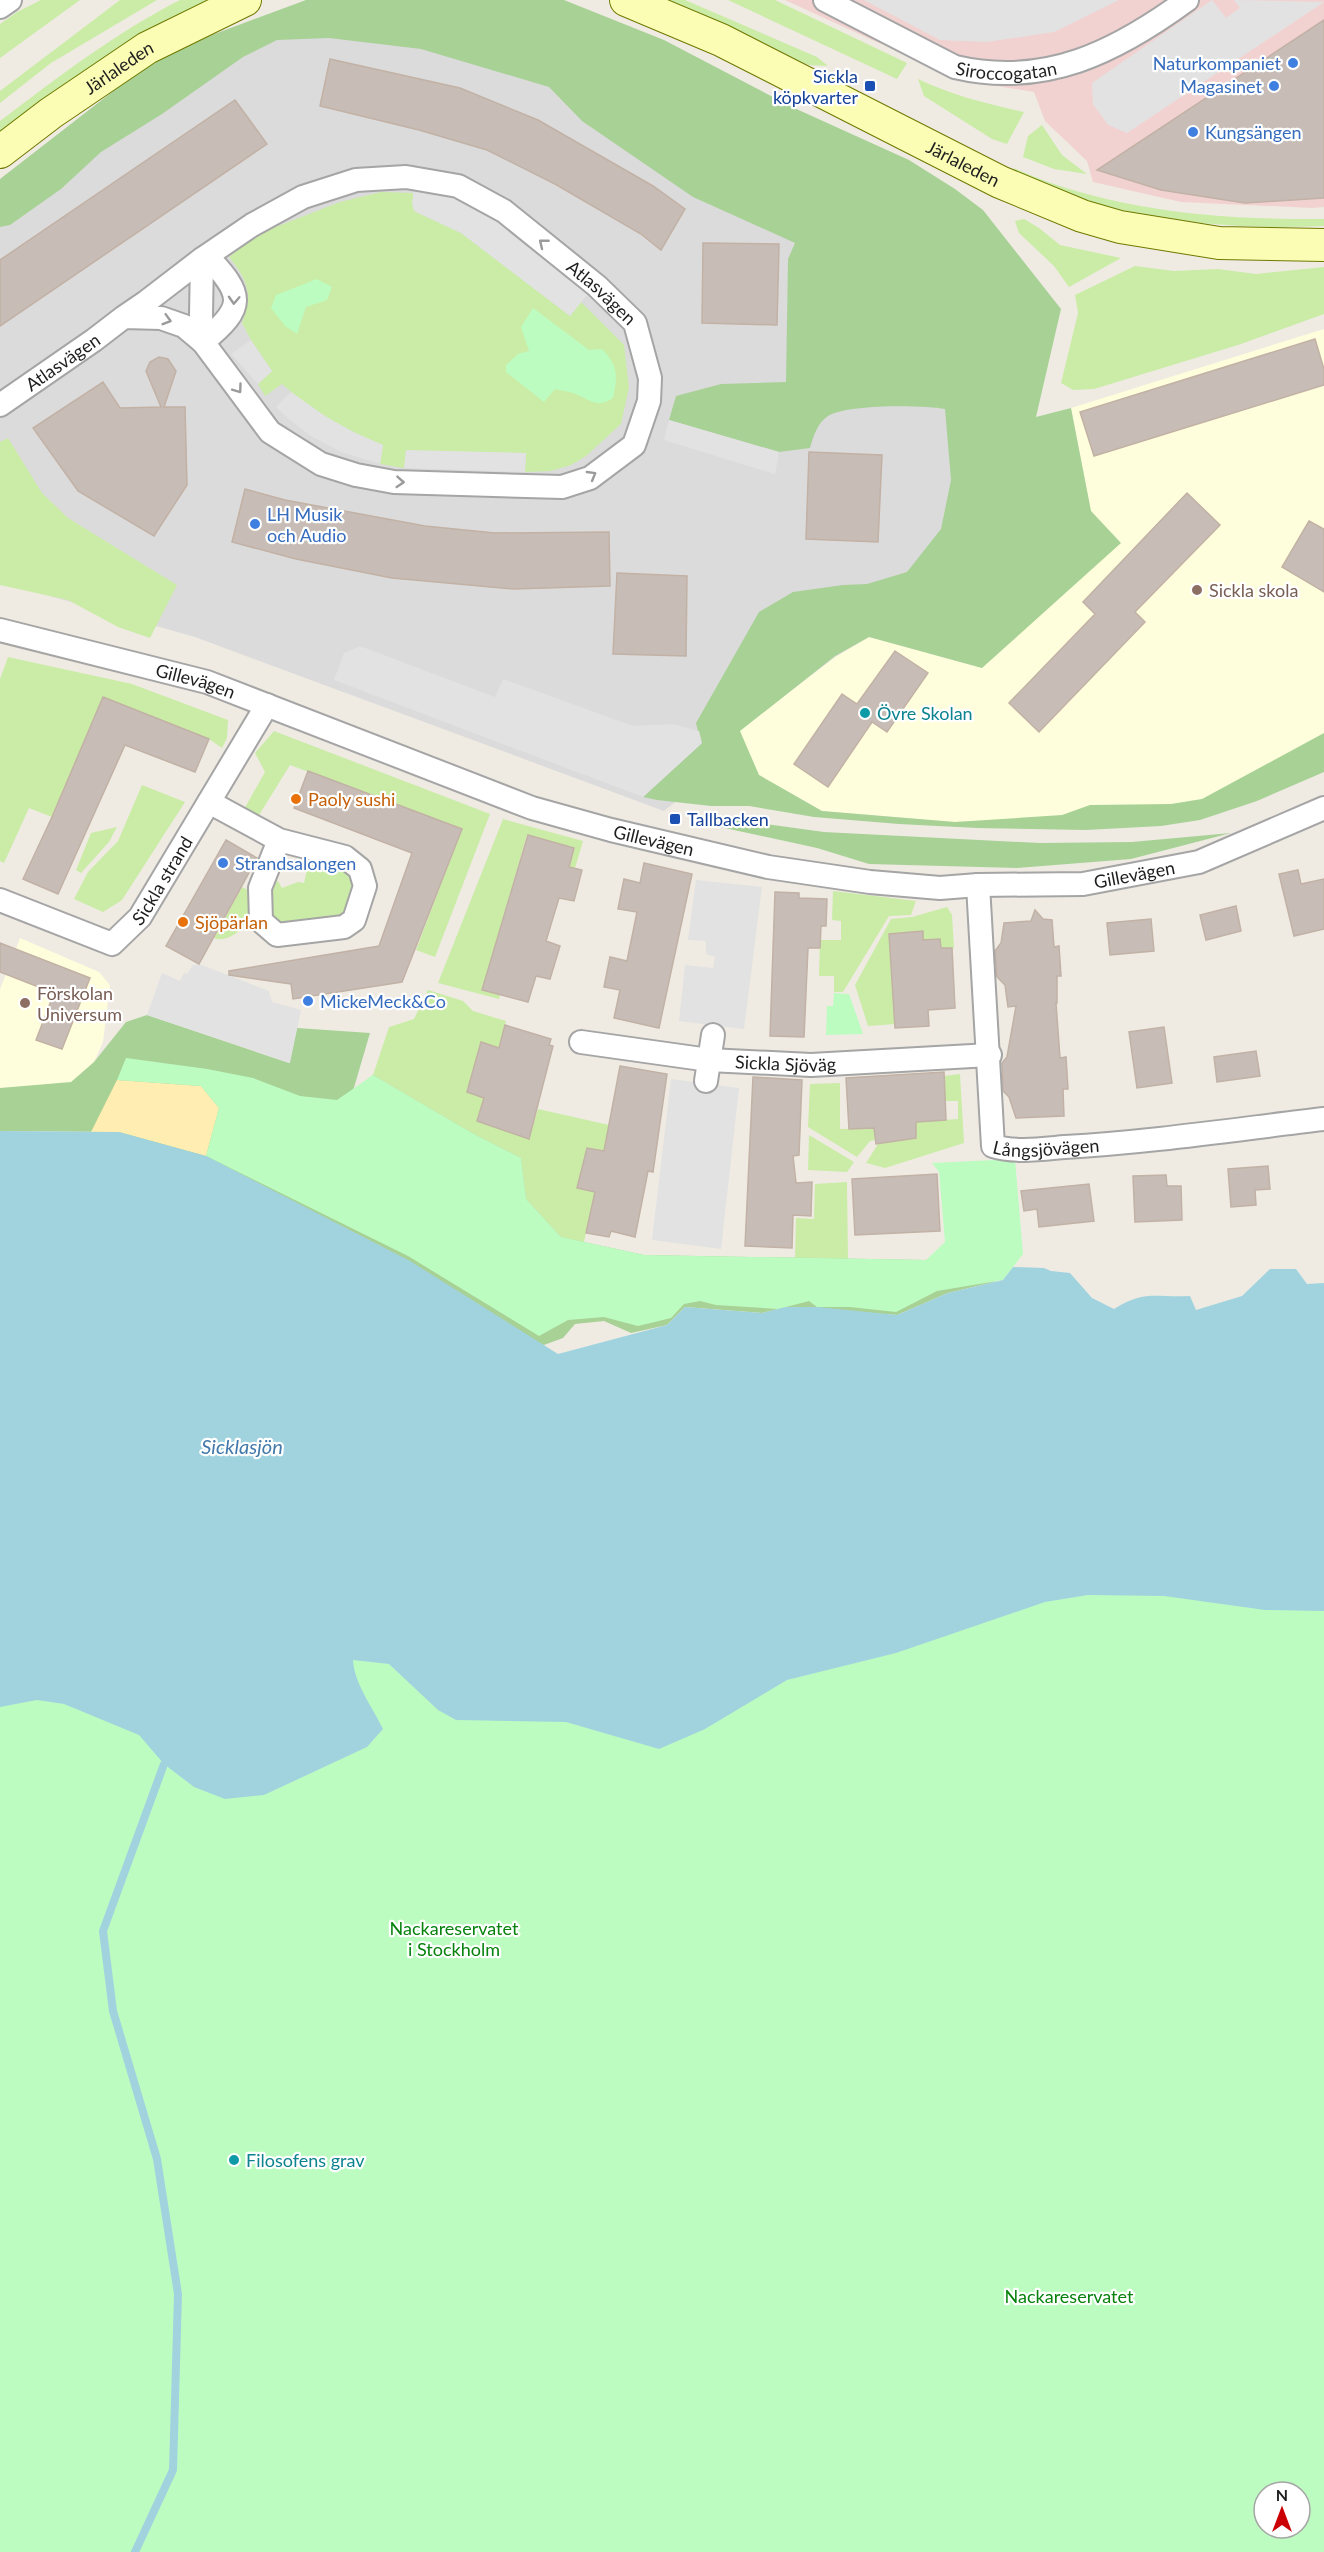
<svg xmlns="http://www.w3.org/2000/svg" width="1324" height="2552" viewBox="0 0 1324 2552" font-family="Lato,sans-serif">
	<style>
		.residential { fill: #dcdbdb }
		.commercial { fill: #f1d2d1 }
		.education { fill: #fffedc }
		.grass { fill: #caeca6 }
		.forest { fill: #a8d196 }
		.sand { fill: #ffedb1 }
		.park { fill: #bdfcc1; fill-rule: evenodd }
		.parking { fill: #e2e2e2 }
		.water { fill: #a1d3df }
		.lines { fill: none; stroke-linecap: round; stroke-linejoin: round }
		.stream { stroke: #a1d3df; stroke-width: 8 }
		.building { fill: #c7bdb6; stroke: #c2b1a5; stroke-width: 1.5 }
		.minor-casing { stroke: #a5a5a5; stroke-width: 26 }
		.secondary-casing { stroke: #6f7900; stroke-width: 34 }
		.minor { stroke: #fff; stroke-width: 22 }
		.secondary { stroke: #fbfdb4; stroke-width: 32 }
		.oneway { stroke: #9a9a9a }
		.shop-dot { fill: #3f7fe0; stroke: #fff; stroke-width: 2 }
		.transit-dot { fill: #1a4fb4; stroke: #fff; stroke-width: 2 }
		.education-dot { fill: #8d6e63; stroke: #fff; stroke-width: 2 }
		.culture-dot { fill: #0f9aa8; stroke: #fff; stroke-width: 2 }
		.food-dot { fill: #e8710a; stroke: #fff; stroke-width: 2 }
		.labels { text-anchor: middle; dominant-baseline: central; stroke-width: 4.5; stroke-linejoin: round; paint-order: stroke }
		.shop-label { font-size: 18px; fill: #366cbe; stroke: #fff; text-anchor: start }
		.street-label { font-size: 18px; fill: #1e1e1e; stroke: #fff }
		.transit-label { font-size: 18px; fill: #164399; stroke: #fff; text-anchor: end }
		.education-label { font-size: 18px; fill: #785e54; stroke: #fff; text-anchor: start }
		.culture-label { font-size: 18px; fill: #0d838f; stroke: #fff; text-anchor: start }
		.food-label { font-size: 18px; fill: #c56008; stroke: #fff; text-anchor: start }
		.park-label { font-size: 18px; fill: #06820d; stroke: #fff }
		.water-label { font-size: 20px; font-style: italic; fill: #4279aa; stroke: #fff }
	</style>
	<rect width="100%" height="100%" fill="#efebe3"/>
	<path class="residential" d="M 253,20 L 593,41 L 1003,256 L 972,563 L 740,731 L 746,746 L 664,811 L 195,637 L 0,582 L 0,195 Z"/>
	<path class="commercial" d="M 785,0 L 1324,0 L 1324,207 L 1313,208 L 1181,202 L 1093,182 L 1087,161 L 1045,121 L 1034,92 L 978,83 L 872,40 Z"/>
	<path class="education" d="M 1324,329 L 1324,753 L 1198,813 L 955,822 L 822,811 L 759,775 L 739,731 L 835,657 L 869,637 L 982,668 L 1091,511 L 1071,408 Z
		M 20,938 L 99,972 L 110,985 L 103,1042 L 94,1062 L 71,1083 L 0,1088 L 0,989 L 6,974 L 54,993 L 36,1039 L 62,1049 L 89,978 L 16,949 Z"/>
	<path class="grass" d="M 41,0 L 80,0 L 0,58 L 0,24 L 17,12 Z
		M 120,0 L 157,0 L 51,63 L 0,103 L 0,91 Z
		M 180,0 L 209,0 C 132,32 66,85 0,134 L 0,121 C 57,78 115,33 180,0 Z
		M 665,0 L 685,0 L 817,57 L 828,66 L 809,65 L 785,57 Z
		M 728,0 L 775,0 L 907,63 L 897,79 Z
		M 918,79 C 952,95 987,104 1024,112 L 1007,144 L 992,139 L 924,96 Z
		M 1042,125 L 1062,155 L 1087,174 L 1054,169 L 1023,157 L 1028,136 Z
		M 1014,168 C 1109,211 1221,220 1324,219 L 1324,226 C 1222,231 1112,218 1018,177 Z
		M 381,192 L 413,193 L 414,211 L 461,233 L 570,316 L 581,302 L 624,345 L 629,387 L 621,424 L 586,456 L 571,465 L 551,471 L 525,472 L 526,454 L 406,451 L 404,468 L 380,464 L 383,445 C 346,430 312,411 282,384 L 265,396 L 258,384 L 272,371 L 251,340 L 242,323 C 253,293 248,281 229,257 L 255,235 L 340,202 Z
		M 1024,219 L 1039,228 L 1060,245 L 1121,258 L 1069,287 L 1054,266 L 1019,233 L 1015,221 Z
		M 1135,266 L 1174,271 L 1218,269 L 1256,274 L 1324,267 L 1324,314 L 1238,345 L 1094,389 L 1073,390 L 1061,383 L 1078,313 L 1075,295 Z
		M 8,438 L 42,493 L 68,518 L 177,585 L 150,638 L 118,627 L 68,600 L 0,585 L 0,442 Z
		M 8,657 L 132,684 L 228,720 L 227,738 L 222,748 L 209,739 L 103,697 L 52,817 L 29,808 L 4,863 L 0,861 L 0,679 Z
		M 274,731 L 490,814 L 435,957 L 416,950 L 462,829 L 290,765 L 256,820 L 242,813 L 265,772 L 255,753 Z
		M 142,785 L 185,802 L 122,900 L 103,912 L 74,899 L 88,872 L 118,841 Z
		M 503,819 L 583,841 L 575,868 L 569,867 L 527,835 L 482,990 L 500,995 L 499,999 L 438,983 Z
		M 117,827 L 109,842 L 81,873 L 76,870 L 91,833 Z
		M 316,856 L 346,867 L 355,884 L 346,913 L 337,920 L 296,927 L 272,921 L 271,893 L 276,882 L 278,881 L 282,888 L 298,882 L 304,883 L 309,861 Z
		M 242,887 L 254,893 C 254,899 254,907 252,913 C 247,927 228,944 214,938 Z
		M 833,891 L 916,901 L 911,915 L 889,916 L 843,992 L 834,992 L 834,976 L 819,976 L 820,940 L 841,940 L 841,921 L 832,920 Z
		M 947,907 L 952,915 L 954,948 L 941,948 L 940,939 L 923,940 L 923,932 L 889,934 L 895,1024 L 868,1026 L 855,985 L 891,919 L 912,917 Z
		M 428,990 L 463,1001 L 473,1011 L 506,1021 L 499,1048 L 481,1043 L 467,1092 L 479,1096 L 485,1094 L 477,1121 L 529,1138 L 538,1109 L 609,1125 L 604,1151 L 587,1148 L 577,1188 L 595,1192 L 584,1242 L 561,1237 L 526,1199 L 521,1158 L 472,1133 L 373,1075 L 389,1027 L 414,1019 Z
		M 960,1074 L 964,1143 L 885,1168 L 866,1163 L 878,1144 L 916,1138 L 916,1122 L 958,1119 L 958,1101 L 945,1101 L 944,1076 Z
		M 840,1083 L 840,1129 L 874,1128 L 875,1140 L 870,1141 L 857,1157 L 808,1127 L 810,1084 Z
		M 809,1135 L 854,1162 L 847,1172 L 808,1170 Z
		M 847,1182 L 848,1260 L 795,1259 L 796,1218 L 814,1219 L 815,1184 Z"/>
	<path class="forest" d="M 306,0 L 564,0 L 664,40 L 792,107 L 909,160 L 955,189 L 983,210 L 1061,309 L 1036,417 L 1071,408 L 1091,511 L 1121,543 L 982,668 L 869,637 L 835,656 L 740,731 L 759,775 L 822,811 L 955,822 L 1062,815 L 1090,805 L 1171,804 L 1202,799 L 1324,733 L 1324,772 L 1257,801 L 1200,820 L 1161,826 L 1086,830 L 977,828 L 899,824 L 814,817 L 749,806 L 711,806 L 657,800 L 643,797 L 701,744 L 696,723 L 759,612 L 793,592 L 843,585 L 867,584 L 907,572 L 941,529 L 951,480 L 945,409 C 923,405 847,404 828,416 C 818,422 813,437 810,448 L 779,452 L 669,420 L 676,396 L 721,384 L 786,382 L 788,259 L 795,243 L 693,197 L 582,121 L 549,87 L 421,49 L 329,38 L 277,40 L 243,57 L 162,114 L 101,152 L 61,189 L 10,225 L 0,227 L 0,179 L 161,54 Z
		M 707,816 L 824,832 L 1040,843 L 1132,842 L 1231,833 L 1131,859 L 1017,868 L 869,864 L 817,848 L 706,824 Z
		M 147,1015 L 289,1063 L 297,1028 L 370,1033 L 353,1091 L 373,1075 L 472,1133 L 521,1158 L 526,1199 L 561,1237 L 644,1255 L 926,1260 L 959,1238 L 1010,1266 L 994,1282 L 948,1293 L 897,1315 L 786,1307 L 762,1313 L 685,1307 L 667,1325 L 631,1333 L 604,1321 L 575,1324 L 563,1338 L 533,1349 L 119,1132 L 0,1131 L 0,1088 L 71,1082 L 94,1062 L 126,1022 Z"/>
	<path class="sand" d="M 117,1080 L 201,1086 L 219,1108 L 206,1156 L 119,1132 L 91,1132 Z"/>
	<path class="park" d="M 317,279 L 332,287 L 327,300 L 306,307 L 297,334 L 285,326 L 271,308 L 276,295 Z
		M 533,308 L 589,350 L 602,349 C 618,365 618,376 613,398 C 599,407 594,403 580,396 C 573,392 563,391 555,389 L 544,402 L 506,372 L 506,365 L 518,354 L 529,351 L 521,327 Z
		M 834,993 L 849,994 L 863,1034 L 826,1035 L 827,1006 L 833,1006 Z
		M 126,1058 L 207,1069 L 253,1078 L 300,1096 L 337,1100 L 373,1075 L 472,1133 L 521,1158 L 526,1199 L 561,1237 L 644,1255 L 926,1260 L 945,1242 L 939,1172 L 932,1163 L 1015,1159 L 1023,1254 L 1003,1280 L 937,1291 L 896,1312 L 850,1307 L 817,1307 L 809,1301 L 778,1309 L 716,1305 L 700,1301 L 684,1304 L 671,1318 L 638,1326 L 604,1317 L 568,1320 L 539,1336 L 408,1256 L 206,1156 L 219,1108 L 201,1086 L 117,1080 Z
		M 0,1373 L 1324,1429 L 1324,2552 L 0,2552 ZM 1264,2492 L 1300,2492 L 1300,2528 L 1264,2528 Z"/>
	<path class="parking" d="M 864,0 L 1119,0 L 1054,32 L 987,42 L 940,40 Z
		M 1212,0 L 1226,18 L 1240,8 L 1234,0 L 1324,2 L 1127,133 L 1108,125 L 1093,104 L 1092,83 Z
		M 416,177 L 458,185 L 596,284 L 570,316 L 461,233 L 414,211 L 412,203 Z
		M 251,340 L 272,371 L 258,384 L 231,354 Z
		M 291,392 L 325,416 L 353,432 L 383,445 L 380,464 L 341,452 L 311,436 L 290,420 L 276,407 Z
		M 669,420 L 779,452 L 775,474 L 664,440 Z
		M 406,450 L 526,453 L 525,472 L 404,468 Z
		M 360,646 L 495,697 L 503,679 L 633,726 L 673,724 L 699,731 L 702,743 L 643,797 L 334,680 L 344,653 Z
		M 696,880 L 762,887 L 744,1029 L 679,1021 L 685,965 L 713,968 L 715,957 L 706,954 L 706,941 L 688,940 Z
		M 199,964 L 269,991 L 272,1002 L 301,1010 L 290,1063 L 147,1015 L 162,973 L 180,981 L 184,973 L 187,974 L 193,965 Z
		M 671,1079 L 739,1088 L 721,1249 L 652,1240 Z"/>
	<path class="water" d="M 0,1131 L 119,1132 L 206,1156 L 410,1261 L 558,1354 L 667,1325 L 685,1307 L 762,1313 L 786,1307 L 817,1307 L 897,1315 L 948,1293 L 1003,1280 L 1013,1267 L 1044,1268 L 1051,1271 L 1070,1273 L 1092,1298 L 1114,1309 C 1145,1289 1156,1298 1190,1296 L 1196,1310 L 1242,1296 L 1270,1269 L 1296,1269 L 1307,1284 L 1324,1283 L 1324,1611 L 1265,1610 L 1164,1596 L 1088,1595 L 1045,1602 L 896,1653 L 787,1680 L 705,1729 L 659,1749 L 566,1722 L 456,1720 L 438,1710 L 389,1664 L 353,1660 C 354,1683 373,1708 383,1729 L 367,1747 L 264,1795 L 225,1799 L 194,1787 L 164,1764 L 139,1735 L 64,1704 L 37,1700 L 0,1707 Z"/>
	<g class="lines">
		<path class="stream" d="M 135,2552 L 173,2470 L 178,2294 L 157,2159 L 113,2011 L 103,1931 L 164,1764"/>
	</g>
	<path class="building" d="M 1324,20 L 1324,198 L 1245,203 L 1161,190 L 1097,170 Z
		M 330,59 L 460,88 L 538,120 L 653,186 L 685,209 L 661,250 L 641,234 L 555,184 L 487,150 L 419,130 L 320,106 Z
		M 235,100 L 267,144 L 0,326 L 0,260 Z
		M 703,243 L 779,244 L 777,325 L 702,323 Z
		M 1315,339 L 1324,369 L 1324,385 L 1094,456 L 1080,412 Z
		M 159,357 L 168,359 L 176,371 L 164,407 L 185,407 L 187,485 L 154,536 L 78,491 L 33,428 L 103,382 L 120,408 L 161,407 L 146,371 L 150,362 Z
		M 809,452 L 882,455 L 878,542 L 806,539 Z
		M 245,489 L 285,500 L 425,526 L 495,533 L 609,532 L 610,586 L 513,589 L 392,578 L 296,559 L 232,542 Z
		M 1187,493 L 1220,525 L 1135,612 L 1145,622 L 1039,732 L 1009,703 L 1095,614 L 1083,602 Z
		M 1309,521 L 1324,529 L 1324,592 L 1282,567 Z
		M 617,573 L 687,576 L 686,656 L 613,654 Z
		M 895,651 L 928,673 L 887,732 L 872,722 L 828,787 L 794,764 L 842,694 L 857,704 Z
		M 103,697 L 209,739 L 195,772 L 125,745 L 58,894 L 23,879 L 52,817 Z
		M 308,771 L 462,829 L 402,982 L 293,999 L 291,984 L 229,975 L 229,971 L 379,946 L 412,853 L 294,808 Z
		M 528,835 L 574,848 L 569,867 L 582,870 L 574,901 L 559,898 L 546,941 L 560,946 L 550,979 L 536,976 L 528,1002 L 482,990 Z
		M 226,840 L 257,858 L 199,964 L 166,946 Z
		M 644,863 L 692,874 L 659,1028 L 614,1018 L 620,990 L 604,987 L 610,957 L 627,961 L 637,912 L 618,909 L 624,879 L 640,883 Z
		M 1298,870 L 1301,884 L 1324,879 L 1324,929 L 1294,936 L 1279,874 Z
		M 775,892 L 799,893 L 799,898 L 827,899 L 826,926 L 821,926 L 820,948 L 808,948 L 804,1037 L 770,1036 Z
		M 1236,906 L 1241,931 L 1206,940 L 1200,915 Z
		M 1035,910 L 1043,919 L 1052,920 L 1054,947 L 1059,946 L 1061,976 L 1057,976 L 1057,1003 L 1056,1003 L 1060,1058 L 1066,1057 L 1068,1089 L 1063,1089 L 1064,1116 L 1016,1118 L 1009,1097 L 1003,1091 L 1002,1063 L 1007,1057 L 1016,1006 L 1008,1007 L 1005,985 L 997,977 L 995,951 L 1001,943 L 1004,923 L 1031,921 Z
		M 1151,919 L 1154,951 L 1110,955 L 1107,923 Z
		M 923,931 L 923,940 L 940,939 L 941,948 L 952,948 L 955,1008 L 928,1010 L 929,1026 L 895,1028 L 889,934 Z
		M 0,943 L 90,978 L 62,1049 L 36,1040 L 54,993 L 0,972 Z
		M 505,1025 L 551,1039 L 549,1045 L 553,1046 L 529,1139 L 477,1121 L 484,1098 L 467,1092 L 481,1042 L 499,1048 Z
		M 1164,1027 L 1172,1083 L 1137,1088 L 1129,1032 Z
		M 1256,1051 L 1260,1076 L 1217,1082 L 1214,1057 Z
		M 620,1066 L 667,1074 L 653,1172 L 648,1171 L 635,1237 L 611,1231 L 609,1237 L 586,1233 L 595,1192 L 577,1188 L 587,1148 L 604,1151 Z
		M 944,1072 L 946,1120 L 916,1122 L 916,1138 L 876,1144 L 874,1128 L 849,1129 L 846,1078 Z
		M 753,1077 L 802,1080 L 799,1155 L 793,1156 L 796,1183 L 812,1182 L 811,1216 L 793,1215 L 792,1248 L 745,1246 Z
		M 1268,1166 L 1270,1189 L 1255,1190 L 1256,1205 L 1231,1207 L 1228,1169 Z
		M 937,1174 L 940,1231 L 855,1235 L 852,1179 Z
		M 1166,1175 L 1167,1186 L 1181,1186 L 1182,1220 L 1135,1222 L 1133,1176 Z
		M 1089,1184 L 1094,1221 L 1039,1227 L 1037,1209 L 1024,1211 L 1021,1191 Z"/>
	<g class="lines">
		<defs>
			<g id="minor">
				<path id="s1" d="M 825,0 L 955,67 C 1045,88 1116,52 1187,0"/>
				<path d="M 0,7 L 10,0"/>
				<path d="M 202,259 L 201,315 L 203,342"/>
				<path d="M 203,342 C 246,307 244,295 207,256"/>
				<path id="s2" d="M 0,405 L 94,340 L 124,317 L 146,302 L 202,259 L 252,225 L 303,197 L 356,180 L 406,177 L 458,186 L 504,211 L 597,286 L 635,323 L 650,378 L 649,401 L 634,445 L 590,478 L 562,487 L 394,482 L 356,475 L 321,464 L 270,432 L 203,342 L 184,326 L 161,318 L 124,317"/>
				<path id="s3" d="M 0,630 L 207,682 L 532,808 L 611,830 L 768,867 L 870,882 L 940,888 L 978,885 L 1083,884 L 1199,862 L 1324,808"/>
				<path d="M 209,802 L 279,840 L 260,888 L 261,921 L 277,935 L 344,927 L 354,920 L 365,886 L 360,869 L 345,857 L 279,840"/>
				<path id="s4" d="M 978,885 L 993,1146 C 1016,1153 1042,1149 1065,1147 C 1152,1142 1238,1129 1324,1119"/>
				<path id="s5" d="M 0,900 L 112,944 L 140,917 L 267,705"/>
				<path id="s6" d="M 581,1042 L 709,1060 L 811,1065 L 990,1055"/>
				<path d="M 706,1081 L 713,1035"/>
			</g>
			<g id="secondary">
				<path id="s7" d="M 626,0 L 721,40 L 1000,182 L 1082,216 L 1120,227 L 1219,243 L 1324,245"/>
				<path id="s8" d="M 0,152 L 51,113 L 147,48 L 245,0"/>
			</g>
		</defs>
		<use href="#minor" class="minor-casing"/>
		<use href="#secondary" class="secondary-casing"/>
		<use href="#minor" class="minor"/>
		<use href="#secondary" class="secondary"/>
	</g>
	<defs><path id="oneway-chevron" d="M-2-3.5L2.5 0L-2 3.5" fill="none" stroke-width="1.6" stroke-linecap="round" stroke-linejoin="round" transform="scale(1.5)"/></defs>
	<g class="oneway">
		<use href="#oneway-chevron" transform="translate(543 243) rotate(-141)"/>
		<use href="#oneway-chevron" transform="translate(234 300) rotate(93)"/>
		<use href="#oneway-chevron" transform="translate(167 320) rotate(16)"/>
		<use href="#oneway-chevron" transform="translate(238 389) rotate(54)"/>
		<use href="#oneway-chevron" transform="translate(592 475) rotate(-30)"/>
		<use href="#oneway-chevron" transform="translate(400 482) rotate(4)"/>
	</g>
	<g class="shop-dot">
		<circle cx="1293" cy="63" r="6"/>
		<circle cx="1274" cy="86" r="6"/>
		<circle cx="1193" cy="132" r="6"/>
		<circle cx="255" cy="524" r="6"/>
		<circle cx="223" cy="863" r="6"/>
		<circle cx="308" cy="1001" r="6"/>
	</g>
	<g class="transit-dot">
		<rect x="864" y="80" width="12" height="12" rx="3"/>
		<rect x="669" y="813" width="12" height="12" rx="3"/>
	</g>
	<g class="education-dot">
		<circle cx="1197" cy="590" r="6"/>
		<circle cx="25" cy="1003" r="6"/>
	</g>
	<g class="culture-dot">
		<circle cx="865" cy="713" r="6"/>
		<circle cx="234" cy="2160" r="6"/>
	</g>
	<g class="food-dot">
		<circle cx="296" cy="799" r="6"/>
		<circle cx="183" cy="922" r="6"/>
	</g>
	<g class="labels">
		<g class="shop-label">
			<text x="1281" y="63" text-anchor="end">Naturkompaniet</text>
			<text x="1262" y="86" text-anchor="end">Magasinet</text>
			<text x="1205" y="132">Kungsängen</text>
			<text x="267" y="514">LH Musik<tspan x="267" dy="21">och Audio</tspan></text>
			<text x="235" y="863">Strandsalongen</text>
			<text x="320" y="1001">MickeMeck&amp;Co</text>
		</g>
		<g class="street-label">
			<text stroke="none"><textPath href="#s1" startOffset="198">Siroccogatan</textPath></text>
			<text stroke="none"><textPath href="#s8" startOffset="146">Järlaleden</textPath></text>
			<text stroke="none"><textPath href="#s7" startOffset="375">Järlaleden</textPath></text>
			<text stroke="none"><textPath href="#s2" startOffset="706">Atlasvägen</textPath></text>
			<text stroke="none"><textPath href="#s2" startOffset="76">Atlasvägen</textPath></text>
			<text stroke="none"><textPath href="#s3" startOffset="202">Gillevägen</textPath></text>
			<text stroke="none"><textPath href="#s3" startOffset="688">Gillevägen</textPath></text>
			<text stroke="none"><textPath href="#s3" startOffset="1174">Gillevägen</textPath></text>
			<text stroke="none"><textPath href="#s5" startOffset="202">Sickla strand</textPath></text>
			<text stroke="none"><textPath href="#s6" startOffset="206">Sickla Sjöväg</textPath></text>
			<text stroke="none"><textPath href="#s4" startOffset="315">Långsjövägen</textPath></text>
		</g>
		<g class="transit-label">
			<text x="858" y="76">Sickla<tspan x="858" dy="21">köpkvarter</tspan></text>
			<text x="687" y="819" text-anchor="start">Tallbacken</text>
		</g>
		<g class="education-label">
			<text x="1209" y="590">Sickla skola</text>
			<text x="37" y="993">Förskolan<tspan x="37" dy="21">Universum</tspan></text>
		</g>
		<g class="culture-label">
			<text x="877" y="713">Övre Skolan</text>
			<text x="246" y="2160">Filosofens grav</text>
		</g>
		<g class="food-label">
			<text x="308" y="799">Paoly sushi</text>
			<text x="195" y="922">Sjöpärlan</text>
		</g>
		<g class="park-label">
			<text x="454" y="1928">Nackareservatet<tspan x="454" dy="21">i Stockholm</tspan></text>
			<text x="1069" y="2296">Nackareservatet</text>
		</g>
		<g class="water-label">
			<text x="242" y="1446">Sicklasjön</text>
		</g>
	</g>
	<g transform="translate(1282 2510)"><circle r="28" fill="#ffffff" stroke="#a5a5a5" stroke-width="1.5"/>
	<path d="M0-4.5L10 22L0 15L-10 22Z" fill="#cb0005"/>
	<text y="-9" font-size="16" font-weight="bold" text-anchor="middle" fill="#1e1e1e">N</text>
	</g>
</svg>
